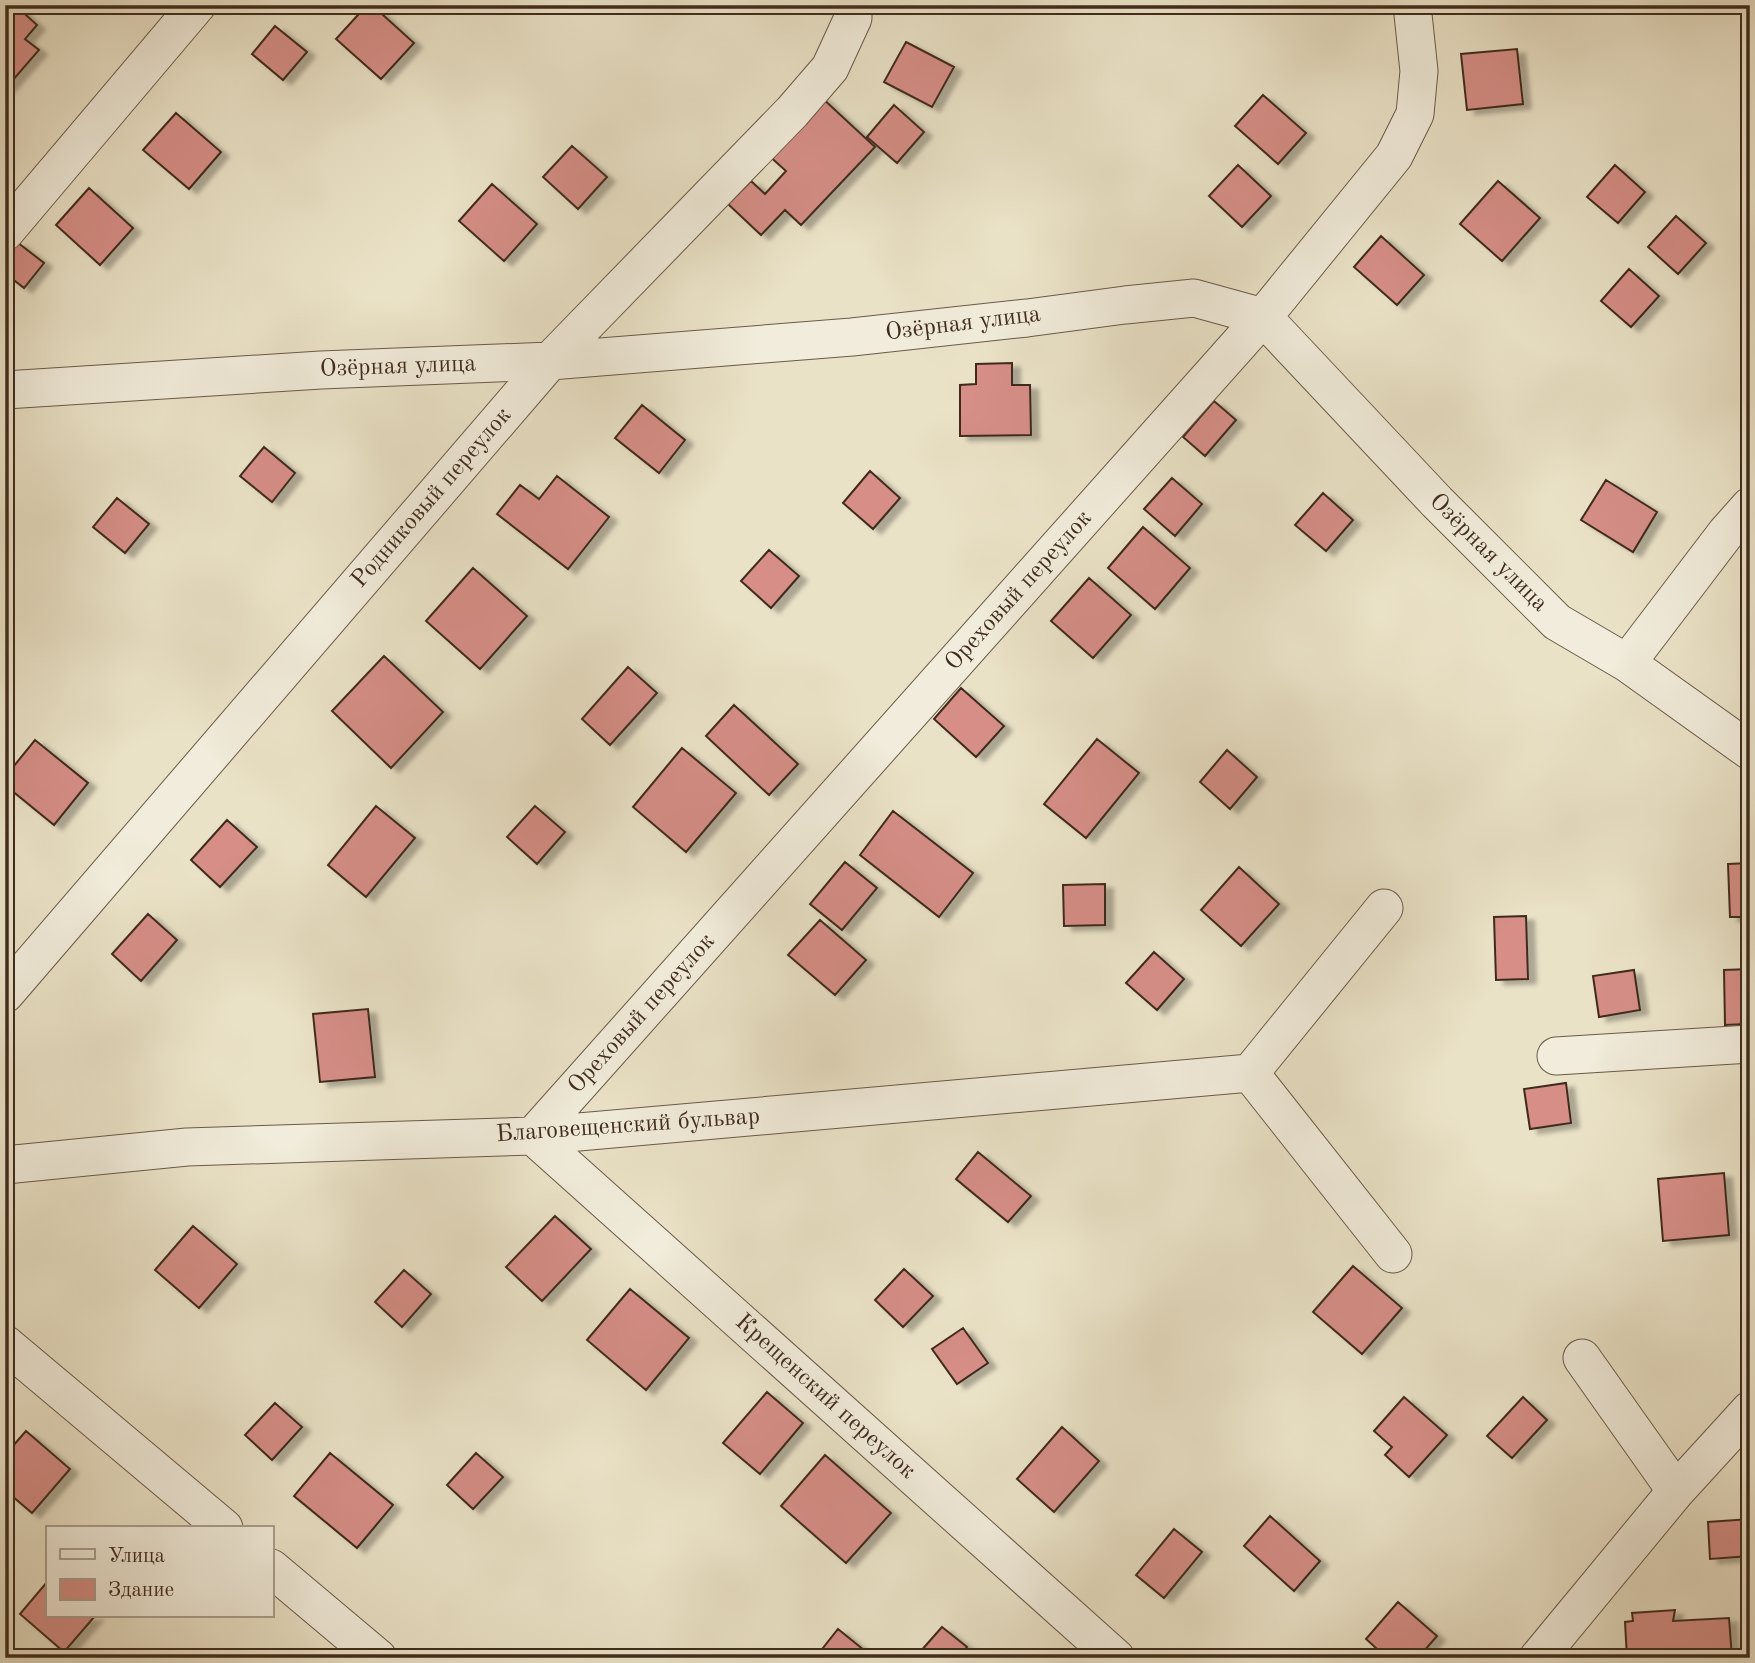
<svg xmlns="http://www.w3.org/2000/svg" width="1755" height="1663" viewBox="0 0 1755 1663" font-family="'Old Standard TT',serif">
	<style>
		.building { fill: #d68e87; stroke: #402c1e; stroke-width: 2; filter: url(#shadow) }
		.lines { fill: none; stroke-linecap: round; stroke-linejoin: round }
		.minor-casing { stroke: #6a5a48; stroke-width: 39 }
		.minor { stroke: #f1ecdb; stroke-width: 37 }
		.labels { text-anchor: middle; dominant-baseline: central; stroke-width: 7; stroke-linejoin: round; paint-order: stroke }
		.street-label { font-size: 24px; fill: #402c1e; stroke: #f1ecdb }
	</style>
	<defs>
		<filter id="shadow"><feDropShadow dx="8" dy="4.5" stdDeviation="2" flood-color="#0004"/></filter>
	</defs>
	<rect width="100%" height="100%" fill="#eae2c7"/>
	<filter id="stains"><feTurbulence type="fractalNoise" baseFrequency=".00286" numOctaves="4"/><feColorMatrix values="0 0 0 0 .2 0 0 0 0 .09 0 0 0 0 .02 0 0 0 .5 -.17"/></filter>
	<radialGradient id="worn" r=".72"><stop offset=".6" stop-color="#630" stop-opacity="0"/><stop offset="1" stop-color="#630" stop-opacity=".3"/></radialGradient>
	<path class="building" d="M 5,5 L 15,5 L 37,25 L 25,39 L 39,50 L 6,88 Z
		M 367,5 L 372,5 L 414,43 L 381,79 L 336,39 Z
		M 275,26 L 307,52 L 283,80 L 252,54 Z
		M 906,42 L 954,67 L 932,107 L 884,82 Z
		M 1517,49 L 1523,104 L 1467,110 L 1461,54 Z
		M 1263,95 L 1306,133 L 1278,164 L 1235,126 Z
		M 820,96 L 875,147 L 801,225 L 785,210 L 761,235 L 728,204 L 751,181 L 765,194 L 786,171 L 766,153 Z
		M 894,105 L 924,132 L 897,163 L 867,137 Z
		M 176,113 L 221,152 L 189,189 L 143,150 Z
		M 572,146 L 607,177 L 578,209 L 543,177 Z
		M 1238,165 L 1271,196 L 1242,227 L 1209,196 Z
		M 1615,165 L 1645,192 L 1618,223 L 1587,197 Z
		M 1498,181 L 1540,218 L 1502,261 L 1460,224 Z
		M 492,184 L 537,224 L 504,261 L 459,221 Z
		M 89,188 L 133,228 L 100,265 L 56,225 Z
		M 1676,216 L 1706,243 L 1678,274 L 1648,247 Z
		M 1381,236 L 1424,275 L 1397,305 L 1354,267 Z
		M 17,242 L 44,263 L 24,288 L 5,273 L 5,256 Z
		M 1629,269 L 1659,296 L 1631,327 L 1601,301 Z
		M 1012,363 L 1012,385 L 1030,385 L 1031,435 L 960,436 L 960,385 L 976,384 L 976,364 Z
		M 1214,401 L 1236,420 L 1205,456 L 1183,437 Z
		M 642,405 L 685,440 L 659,473 L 615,438 Z
		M 264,447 L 295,473 L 272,502 L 240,476 Z
		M 870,471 L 900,498 L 873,529 L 843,503 Z
		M 557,476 L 609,517 L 568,569 L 497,514 L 520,485 L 539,499 Z
		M 1172,478 L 1202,504 L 1175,536 L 1144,509 Z
		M 1606,480 L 1657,512 L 1633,552 L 1581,520 Z
		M 1323,493 L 1353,520 L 1326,551 L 1295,525 Z
		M 117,498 L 149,524 L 125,553 L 93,527 Z
		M 1143,527 L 1190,568 L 1155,609 L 1108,568 Z
		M 769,550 L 799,576 L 771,608 L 741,581 Z
		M 473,568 L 527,616 L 480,669 L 426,621 Z
		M 1089,578 L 1131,615 L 1093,658 L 1051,621 Z
		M 384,656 L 443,712 L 391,768 L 332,711 Z
		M 628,667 L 657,693 L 610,745 L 582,719 Z
		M 961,688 L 1004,726 L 976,757 L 934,719 Z
		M 734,705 L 798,764 L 769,795 L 706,736 Z
		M 1097,739 L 1139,773 L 1086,838 L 1044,804 Z
		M 35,740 L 88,783 L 54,825 L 5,785 L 5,777 Z
		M 682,748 L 736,793 L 686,852 L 633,807 Z
		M 1227,750 L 1257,777 L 1230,809 L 1200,782 Z
		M 376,806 L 415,838 L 366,897 L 328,865 Z
		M 535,806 L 565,832 L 537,864 L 507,837 Z
		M 893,811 L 973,873 L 939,917 L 860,855 Z
		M 227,820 L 257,847 L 220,887 L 191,860 Z
		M 845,862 L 877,888 L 842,930 L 810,904 Z
		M 1750,863 L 1750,917 L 1730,917 L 1728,864 Z
		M 1239,867 L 1279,904 L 1241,946 L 1201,910 Z
		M 1105,884 L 1105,925 L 1064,926 L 1063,885 Z
		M 148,914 L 177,940 L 141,981 L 112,954 Z
		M 1526,916 L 1528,979 L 1496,980 L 1494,917 Z
		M 820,920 L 866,960 L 835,995 L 788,955 Z
		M 1154,952 L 1184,979 L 1157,1010 L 1126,983 Z
		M 1750,969 L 1750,1033 L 1745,1033 L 1745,1024 L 1725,1025 L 1724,970 Z
		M 1634,970 L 1640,1010 L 1599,1017 L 1593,976 Z
		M 368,1009 L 375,1077 L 320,1082 L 313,1014 Z
		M 1566,1083 L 1571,1123 L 1530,1129 L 1524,1089 Z
		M 978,1152 L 1031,1196 L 1008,1222 L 956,1179 Z
		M 1724,1173 L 1729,1235 L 1663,1241 L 1658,1179 Z
		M 555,1216 L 591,1249 L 542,1301 L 506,1267 Z
		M 193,1226 L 237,1264 L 199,1308 L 155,1270 Z
		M 1353,1266 L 1402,1308 L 1362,1354 L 1313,1312 Z
		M 904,1269 L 933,1296 L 903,1327 L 875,1300 Z
		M 404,1270 L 431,1294 L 402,1327 L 375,1302 Z
		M 630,1289 L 689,1338 L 646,1390 L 587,1340 Z
		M 963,1328 L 988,1363 L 957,1384 L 932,1349 Z
		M 767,1392 L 803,1423 L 760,1474 L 723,1443 Z
		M 1404,1397 L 1447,1435 L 1409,1477 L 1385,1455 L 1392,1447 L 1374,1431 Z
		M 1523,1397 L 1547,1420 L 1512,1458 L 1487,1436 Z
		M 275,1403 L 302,1427 L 272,1460 L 245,1435 Z
		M 1062,1427 L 1099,1461 L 1054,1512 L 1017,1479 Z
		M 26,1431 L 70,1469 L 32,1513 L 5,1490 L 5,1455 Z
		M 330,1453 L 393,1505 L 357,1548 L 294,1496 Z
		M 476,1453 L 503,1477 L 473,1509 L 447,1485 Z
		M 825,1455 L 891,1513 L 846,1563 L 781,1506 Z
		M 1270,1516 L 1320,1561 L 1294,1591 L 1244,1546 Z
		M 1750,1519 L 1750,1556 L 1710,1559 L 1708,1522 Z
		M 1174,1529 L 1202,1552 L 1164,1598 L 1136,1575 Z
		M 47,1582 L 47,1616 L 95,1616 L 64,1652 L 20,1614 Z
		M 1398,1602 L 1437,1636 L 1418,1658 L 1387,1658 L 1366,1639 Z
		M 1675,1610 L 1673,1621 L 1729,1618 L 1732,1658 L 1627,1658 L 1625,1622 L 1633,1621 L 1632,1613 Z
		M 942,1627 L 967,1647 L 958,1658 L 927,1658 L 920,1652 Z
		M 838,1629 L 870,1655 L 868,1658 L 826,1658 L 819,1653 Z"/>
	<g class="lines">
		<defs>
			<path id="minor" d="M 5,232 L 197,5
				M 5,390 L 321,370 L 550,361 L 852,337 L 1027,318 L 1125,305 L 1194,298 L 1263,317 L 1437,502 L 1557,622 L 1627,663 L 1750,751
				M 1627,663 L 1726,533 L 1750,506
				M 5,994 L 550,361 L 792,112 L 830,68 L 853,18 L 853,5
				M 1556,1056 L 1750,1044
				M 1250,1073 L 1393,1254
				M 1250,1073 L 1384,908
				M 5,1165 L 187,1147 L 533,1136 L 1250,1073
				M 5,1344 L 224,1528
				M 1582,1358 L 1676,1491
				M 271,1568 L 378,1658
				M 1116,1658 L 533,1136 L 1263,317 L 1394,156 L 1415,114 L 1419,71 L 1412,5
				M 1538,1658 L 1676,1491 L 1750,1410"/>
		</defs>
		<use href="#minor" class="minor-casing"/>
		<use href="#minor" class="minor"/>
	</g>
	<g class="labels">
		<g class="street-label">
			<text transform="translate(963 324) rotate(-7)">Озёрная улица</text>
			<text transform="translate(398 367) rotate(-2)">Озёрная улица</text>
			<text transform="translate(432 498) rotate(-49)">Родниковый переулок</text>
			<text transform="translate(1488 553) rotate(45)">Озёрная улица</text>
			<text transform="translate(1019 591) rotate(-48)">Ореховый переулок</text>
			<text transform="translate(642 1014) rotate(-48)">Ореховый переулок</text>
			<text transform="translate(628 1126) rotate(-4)">Благовещенский бульвар</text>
			<text transform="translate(825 1397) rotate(42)">Крещенский переулок</text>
		</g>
	</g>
	<rect width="1755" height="1663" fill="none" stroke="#eae2c7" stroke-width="28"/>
	<rect x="7" y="7" width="1741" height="1649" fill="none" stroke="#402c1e" stroke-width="3.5"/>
	<rect x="14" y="14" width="1727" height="1635" fill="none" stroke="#402c1e" stroke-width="2"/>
	<rect x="46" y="1526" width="228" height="91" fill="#f1ecdb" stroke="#aa9f8f" stroke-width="2"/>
	<rect x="60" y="1549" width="35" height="10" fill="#f1ecdb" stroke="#aa9f8f" stroke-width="2"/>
	<text x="108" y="1562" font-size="21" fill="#402c1e">Улица</text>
	<rect x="60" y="1579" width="35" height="21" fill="#d68e87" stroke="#aa9f8f" stroke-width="2"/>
	<text x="108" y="1596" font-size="21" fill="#402c1e">Здание</text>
	<rect width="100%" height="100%" filter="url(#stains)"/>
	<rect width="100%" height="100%" fill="url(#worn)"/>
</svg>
